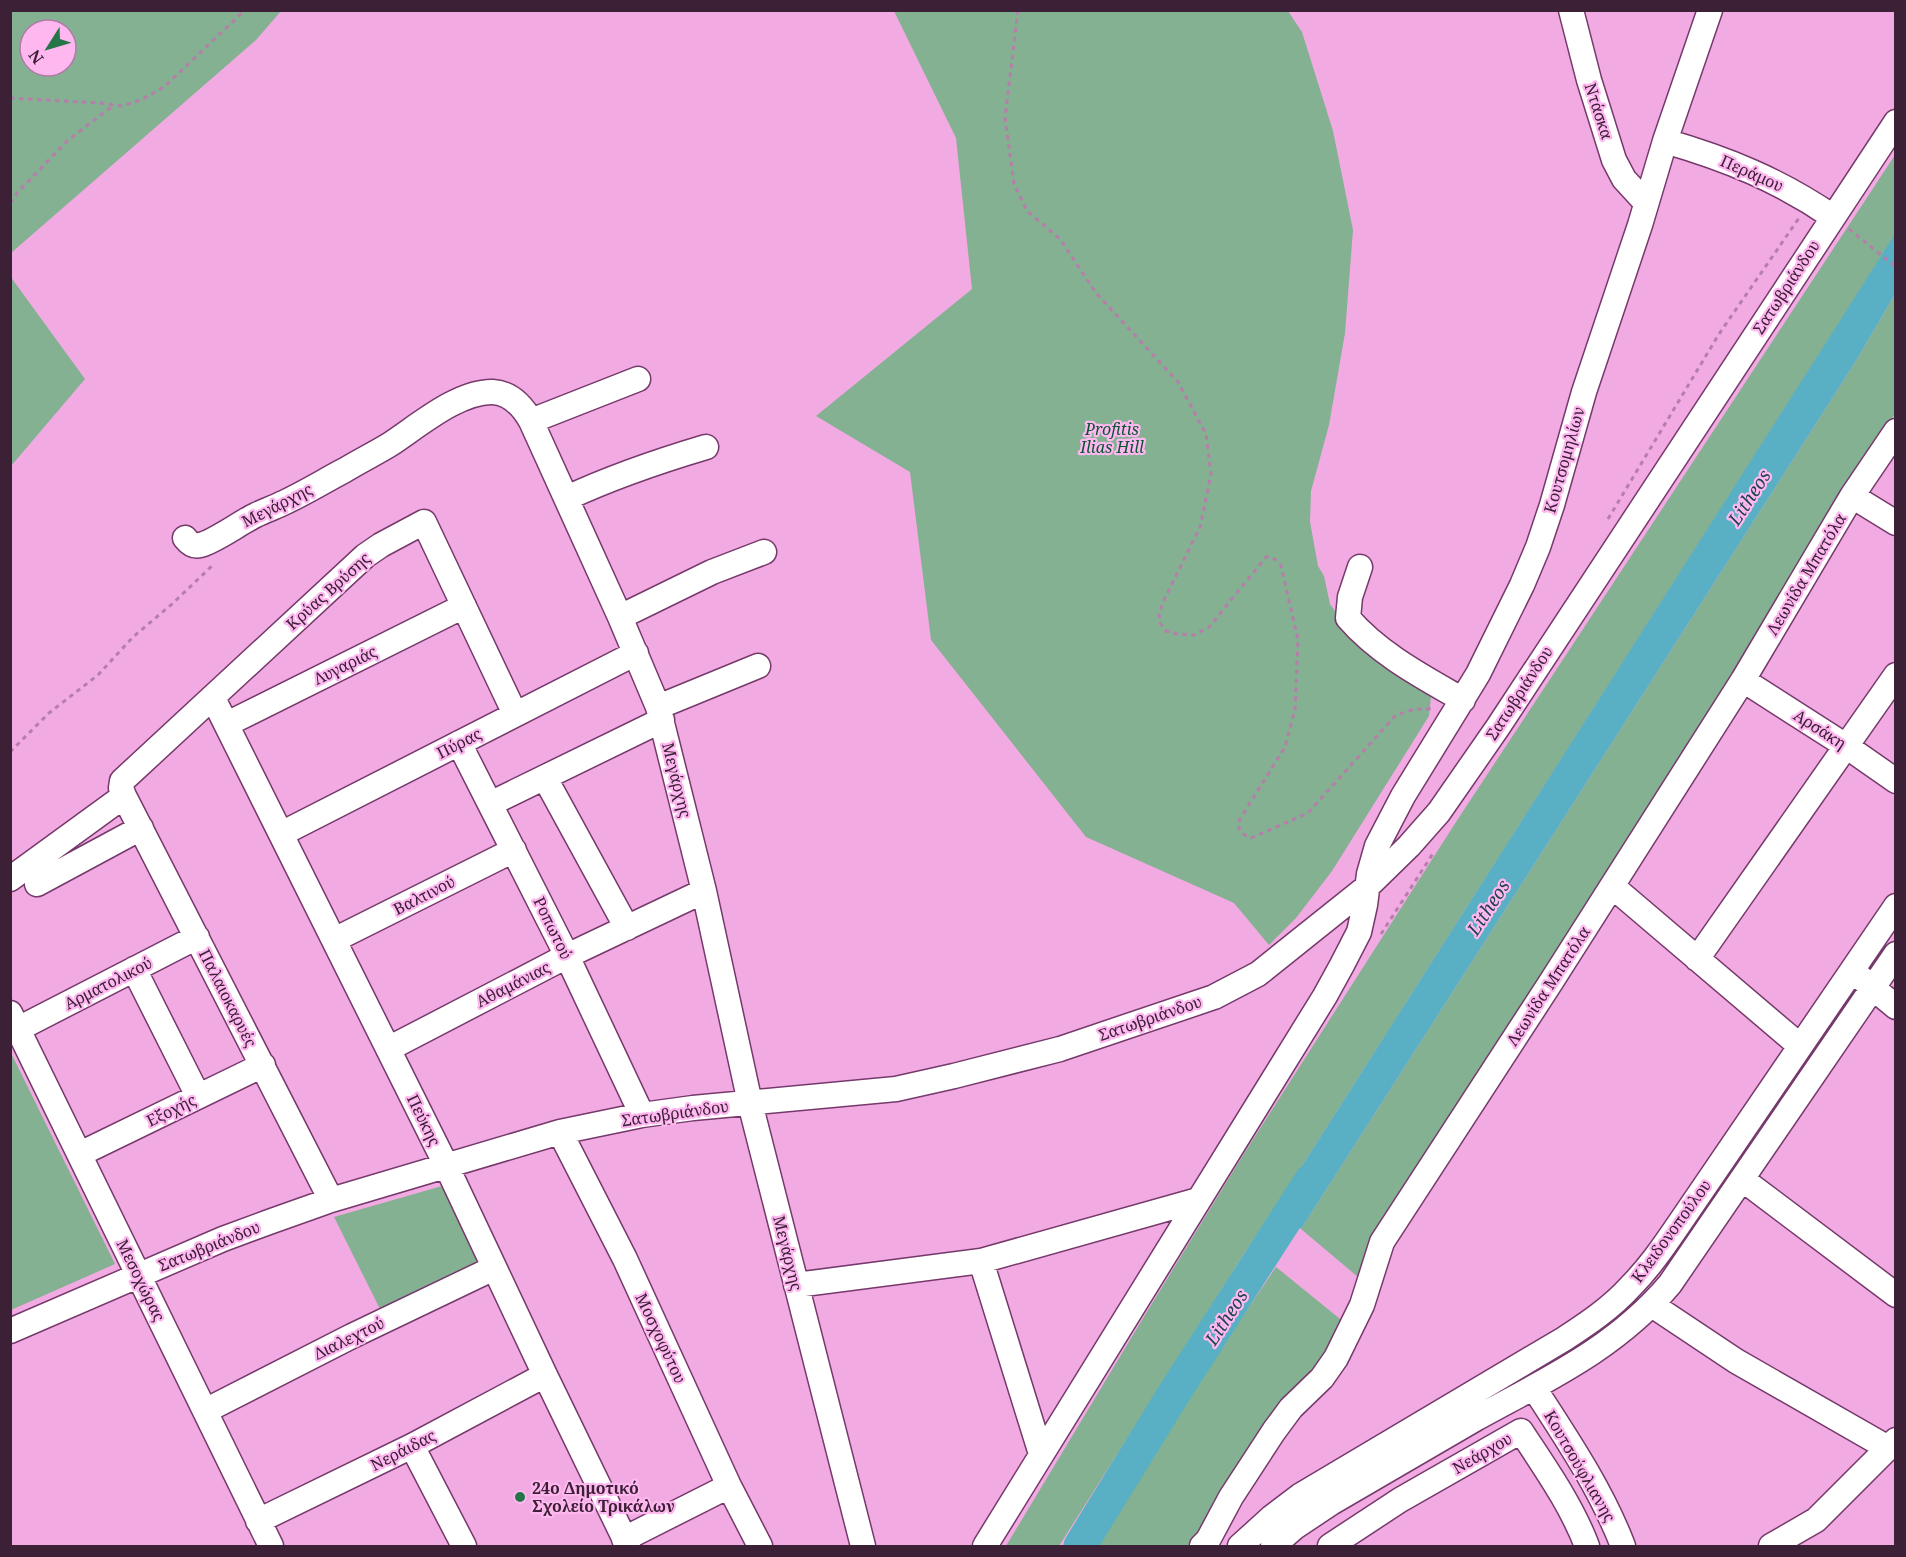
<svg xmlns="http://www.w3.org/2000/svg" width="1906" height="1557" viewBox="0 0 1906 1557" font-family="'Noto Serif',serif">
	<style>
		.green { fill: #83b191; fill-rule: evenodd }
		.water { fill: #59b0c4 }
		.lines { fill: none; stroke-linecap: round; stroke-linejoin: round }
		.river { stroke: #59b0c4; stroke-width: 33 }
		.minor-casing { stroke: #76396b; stroke-width: 27 }
		.path { stroke: #b67eaa; stroke-width: 3; stroke-dasharray: 4.5 4.5; stroke-linecap: butt }
		.minor { stroke: #fff; stroke-width: 24 }
		.poi-dot { fill: #247648; stroke: #ffb7f0; stroke-width: 2 }
		.labels { text-anchor: middle; dominant-baseline: central; stroke-width: 4.5; stroke-linejoin: round; paint-order: stroke }
		.street-label { font-size: 16px; fill: #3b2036; stroke: #ffb7f0 }
		.park-label { font-size: 16px; font-style: italic; fill: #0a552f; stroke: #ffb7f0 }
		.poi-label { font-size: 16px; font-weight: bold; fill: #3b2036; stroke: #ffb7f0; text-anchor: start }
		.water-label { font-size: 18px; font-style: italic; fill: #1b434c; stroke: #ffb7f0 }
	</style>
	<rect width="100%" height="100%" fill="#f1abe2"/>
	<path class="green" d="M 11,10 L 281,10 L 281,11 L 256,40 L 11,253 ZM 30,30 L 66,30 L 66,66 L 30,66 Z
		M 894,11 L 1288,11 L 1302,32 L 1333,131 L 1353,230 L 1345,333 L 1329,425 L 1311,491 L 1310,522 L 1318,566 L 1324,576 L 1330,604 L 1344,624 L 1382,662 L 1431,697 L 1429,716 L 1332,871 L 1296,918 L 1269,945 L 1234,903 L 1086,837 L 931,640 L 910,472 L 816,416 L 972,289 L 956,138 Z
		M 1895,155 L 1895,235 L 1274,1210 L 1247,1249 L 1059,1546 L 1006,1546 L 1148,1310 L 1245,1152 L 1456,822 Z
		M 10,276 L 85,379 L 11,466 L 10,466 Z
		M 1895,294 L 1895,414 L 1833,507 L 1788,585 L 1358,1277 L 1301,1229 L 1854,364 Z
		M 11,1053 L 115,1264 L 11,1310 L 10,1310 Z
		M 442,1186 L 481,1266 L 382,1313 L 334,1217 Z
		M 1276,1267 L 1345,1323 L 1333,1352 L 1194,1546 L 1097,1546 L 1204,1374 Z"/>
	<path class="water" d="M 1895,234 L 1895,294 L 1854,364 L 1301,1229 L 1274,1210 Z"/>
	<g class="lines">
		<path class="river" d="M 1080,1546 L 1173,1395 L 1311,1180"/>
		<defs>
			<path id="minor" d="M 1571,10 L 1589,80 L 1614,160 L 1624,179 L 1646,203
				M 1665,141 C 1727,159 1779,180 1833,217
				M 531,421 L 638,379
				M 1852,496 L 1896,523
				M 567,498 C 612,477 659,461 706,447
				M 185,538 C 189,543 193,547 200,545 C 214,542 241,522 256,515 C 264,511 273,508 281,504 C 303,494 324,481 345,470 C 360,461 374,454 389,445 C 417,427 458,391 493,392 C 511,393 523,407 531,421 L 620,617 L 658,707 L 704,891 L 750,1103 L 863,1546
				M 1360,567 L 1350,597 L 1348,618 C 1379,654 1423,677 1463,700
				M 620,617 L 712,572 L 764,552
				M 1743,680 L 1846,746 L 1896,781
				M 213,698 L 446,1165 L 545,1375 L 628,1546
				M 658,707 L 758,666
				M 227,724 L 464,606
				M 459,743 L 567,956 L 642,1115
				M 545,778 L 627,928
				M 490,804 L 662,720
				M 281,834 L 636,653
				M 10,879 L 124,796
				M 37,884 L 141,828
				M 1612,886 L 1800,1046
				M 334,940 L 514,850
				M 1697,959 L 1896,675
				M 134,969 L 198,1096
				M 1861,978 L 1896,1007
				M 10,1013 L 271,1546
				M 18,1029 L 197,937
				M 388,1049 L 567,956 L 704,891
				M 560,1132 L 625,1259 L 729,1486 L 760,1546
				M 80,1154 L 263,1065
				M 1742,1179 L 1896,1295
				M 331,1200 L 124,796 L 121,788 L 122,781 L 365,556 L 381,545 L 424,522 L 515,714
				M 981,1261 L 1041,1454
				M 796,1285 L 981,1261 L 1198,1200
				M 1652,1305 L 1736,1361 L 1888,1448
				M 10,1331 L 223,1239 L 269,1222 L 331,1200 L 560,1132 L 642,1115 L 693,1108 L 896,1089 L 954,1076 L 1060,1049 L 1214,997 L 1258,974 L 1368,886 L 1409,846 L 1439,812 L 1498,727 L 1896,122
				M 1534,1388 C 1567,1439 1601,1489 1623,1546
				M 205,1411 L 352,1336 L 494,1268
				M 412,1446 L 464,1546
				M 258,1521 L 412,1446 L 545,1375
				M 624,1539 L 729,1486
				M 985,1546 L 1325,996 L 1342,965 L 1359,932 L 1365,905 L 1369,874 L 1377,846 L 1403,796 L 1478,674 L 1522,585 L 1538,547 L 1552,505 L 1584,392 L 1640,225 L 1665,141 L 1710,10
				M 1202,1546 L 1208,1540 L 1231,1497 L 1274,1431 L 1291,1408 L 1322,1378 L 1336,1358 L 1362,1305 L 1382,1242 L 1551,982 L 1743,680 L 1852,496 L 1896,431
				M 1240,1546 L 1272,1517 L 1301,1495 L 1564,1339 C 1587,1324 1611,1308 1630,1287 C 1649,1268 1664,1246 1679,1224 L 1896,906
				M 1273,1546 L 1295,1527 L 1331,1503 C 1380,1475 1428,1446 1477,1418 C 1548,1379 1616,1348 1670,1284 L 1896,954
				M 1330,1546 L 1400,1500 L 1521,1431 C 1545,1468 1571,1504 1587,1546
				M 1771,1546 L 1816,1520 L 1896,1440"/>
		</defs>
		<use href="#minor" class="minor-casing"/>
		<path class="path" d="M 1018,10 L 1005,118 L 1014,184 L 1027,211 L 1060,239 L 1096,293 L 1178,382 L 1206,434 L 1211,474 L 1200,527 L 1163,602 L 1159,614 L 1160,623 L 1166,631 L 1177,634 L 1194,635 L 1209,627 L 1266,557 C 1273,556 1277,561 1281,566 L 1298,640 L 1295,709 L 1285,747 L 1240,819 L 1238,826 C 1241,833 1244,835 1251,838 L 1308,813 L 1394,717 C 1407,710 1416,708 1431,709
			M 10,98 L 100,103 L 121,106 L 141,100 L 164,87 L 245,10
			M 10,203 L 17,193 L 68,140 L 114,105
			M 1849,229 L 1896,267
			M 1608,519 L 1719,334 L 1799,218
			M 10,752 L 49,713 L 98,675 L 133,637 L 172,604 L 214,564
			M 1381,934 L 1434,852"/>
		<use href="#minor" class="minor"/>
	</g>
	<circle class="poi-dot" cx="520" cy="1497" r="6"/>
	<g class="labels">
		<g class="street-label">
			<text transform="translate(1599 111) rotate(72)">Ντάσκα</text>
			<text transform="translate(1752 173) rotate(24)">Περάμου</text>
			<text transform="translate(1786 287) rotate(-57)">Σατωβριάνδου</text>
			<text transform="translate(1564 460) rotate(-74)">Κουτσομηλίων</text>
			<text transform="translate(277 505) rotate(-27)">Μεγάρχης</text>
			<text transform="translate(1806 574) rotate(-59)">Λεωνίδα Μπατόλα</text>
			<text transform="translate(328 591) rotate(-42)">Κρύας Βρύσης</text>
			<text transform="translate(345 665) rotate(-26)">Λυγαριάς</text>
			<text transform="translate(1519 693) rotate(-57)">Σατωβριάνδου</text>
			<text transform="translate(1820 729) rotate(33)">Αρσάκη</text>
			<text transform="translate(459 743) rotate(-27)">Πύρας</text>
			<text transform="translate(677 780) rotate(76)">Μεγάρχης</text>
			<text transform="translate(424 895) rotate(-27)">Βαλτινού</text>
			<text transform="translate(553 928) rotate(64)">Ροπωτού</text>
			<text transform="translate(108 983) rotate(-27)">Αρματολικού</text>
			<text transform="translate(513 984) rotate(-27)">Αθαμάνιας</text>
			<text transform="translate(1548 986) rotate(-57)">Λεωνίδα Μπατόλα</text>
			<text transform="translate(228 998) rotate(63)">Παλαιοκαρυές</text>
			<text transform="translate(1150 1018) rotate(-19)">Σατωβριάνδου</text>
			<text transform="translate(171 1110) rotate(-26)">Εξοχής</text>
			<text transform="translate(675 1113) rotate(-8)">Σατωβριάνδου</text>
			<text transform="translate(424 1120) rotate(64)">Πεύκης</text>
			<text transform="translate(1671 1231) rotate(-54)">Κλειδονοπούλου</text>
			<text transform="translate(209 1246) rotate(-22)">Σατωβριάνδου</text>
			<text transform="translate(788 1253) rotate(76)">Μεγάρχης</text>
			<text transform="translate(141 1280) rotate(64)">Μεσοχώρας</text>
			<text transform="translate(349 1338) rotate(-26)">Διαλεχτού</text>
			<text transform="translate(661 1338) rotate(65)">Μοσχοφύτου</text>
			<text transform="translate(403 1450) rotate(-27)">Νεράιδας</text>
			<text transform="translate(1482 1453) rotate(-30)">Νεάρχου</text>
			<text transform="translate(1580 1466) rotate(60)">Κουτσούφλιανης</text>
		</g>
		<g class="park-label">
			<text x="1112" y="429">Profitis<tspan x="1112" dy="18">Ilias Hill</tspan></text>
		</g>
		<g class="poi-label">
			<text x="532" y="1488">24ο Δημοτικό<tspan x="532" dy="18">Σχολείο Τρικάλων</tspan></text>
		</g>
		<g class="water-label">
			<text transform="translate(1749 497) rotate(-57)">Litheos</text>
			<text transform="translate(1488 907) rotate(-57)">Litheos</text>
			<text transform="translate(1226 1317) rotate(-57)">Litheos</text>
		</g>
	</g>
	<rect width="1906" height="1557" fill="none" stroke="#3b2036" stroke-width="24"/>
	<g transform="translate(48 48) rotate(233)"><circle r="28" fill="#ffb7f0" stroke="#b17ba6" stroke-width="1.5"/>
	<path d="M0-4.5L10 22L0 15L-10 22Z" fill="#247648"/>
	<text y="-9" font-size="16" font-weight="bold" text-anchor="middle" fill="#3b2036">N</text>
	</g>
</svg>
